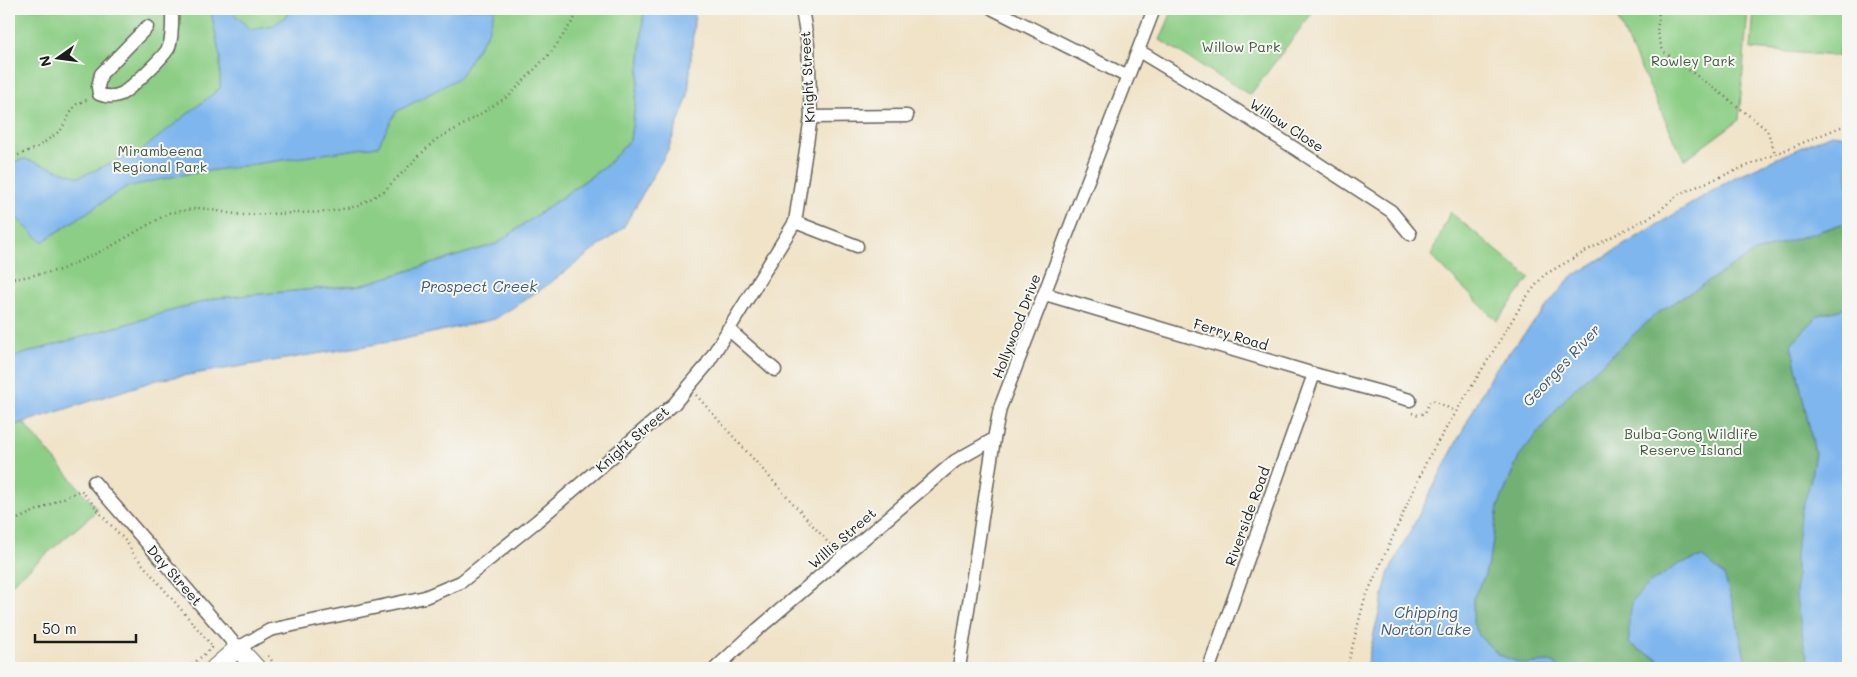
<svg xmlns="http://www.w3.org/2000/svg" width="1857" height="677" viewBox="0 0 1857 677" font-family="Mali,sans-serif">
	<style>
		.green { fill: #8dce86; stroke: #547551 }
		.forest { fill: #72b173; stroke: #476648 }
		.water { fill: #7fb6ee; stroke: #4e6985 }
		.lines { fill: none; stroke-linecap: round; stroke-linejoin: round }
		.street-casing { stroke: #666258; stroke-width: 15 }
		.secondary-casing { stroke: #666258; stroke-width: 20 }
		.path { stroke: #666258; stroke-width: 2.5; stroke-dasharray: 1 4; stroke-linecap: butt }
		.street { stroke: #fff; stroke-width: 12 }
		.secondary { stroke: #fff; stroke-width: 18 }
		.labels { text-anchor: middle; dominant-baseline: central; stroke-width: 4; stroke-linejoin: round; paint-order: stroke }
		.park-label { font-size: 14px; fill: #445a41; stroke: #f6f6f2 }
		.street-label { font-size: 14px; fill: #1c1c1c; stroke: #f6f6f2 }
		.water-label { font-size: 15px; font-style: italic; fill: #445a70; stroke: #f6f6f2 }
	</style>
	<rect width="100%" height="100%" fill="#f6f6f2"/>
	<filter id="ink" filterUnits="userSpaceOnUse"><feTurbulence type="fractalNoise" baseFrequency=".02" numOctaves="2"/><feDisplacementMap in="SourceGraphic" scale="10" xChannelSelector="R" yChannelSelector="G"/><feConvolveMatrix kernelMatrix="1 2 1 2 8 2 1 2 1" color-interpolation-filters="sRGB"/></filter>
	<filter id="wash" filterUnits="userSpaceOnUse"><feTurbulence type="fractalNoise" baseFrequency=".0096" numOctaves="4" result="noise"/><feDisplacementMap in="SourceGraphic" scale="20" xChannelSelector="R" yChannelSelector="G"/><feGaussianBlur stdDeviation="1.12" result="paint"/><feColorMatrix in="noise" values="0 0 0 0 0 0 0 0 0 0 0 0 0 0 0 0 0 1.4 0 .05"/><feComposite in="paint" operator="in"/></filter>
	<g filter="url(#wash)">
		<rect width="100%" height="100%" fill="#f0e3c8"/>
		<path class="green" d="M 9,9 L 644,9 L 638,84 L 630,140 L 607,165 L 496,244 L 362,285 L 216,298 L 9,358 Z
			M 1173,9 L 1315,9 L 1250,95 L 1160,40 Z
			M 1613,9 L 1748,9 L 1739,120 L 1684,160 Z
			M 1754,9 L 1848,9 L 1848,57 L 1751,49 Z
			M 1450,212 L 1530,278 L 1497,321 L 1431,256 Z
			M 23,422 L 98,510 L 9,586 L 9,427 Z"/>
		<path class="forest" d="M 1848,222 L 1848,308 L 1819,315 L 1791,344 L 1815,453 L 1810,483 L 1805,650 L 1812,668 L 1747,668 L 1733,604 L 1639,650 L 1657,658 L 1662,668 L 1559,668 L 1552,662 L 1523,664 L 1499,655 L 1480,637 L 1473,623 L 1473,598 L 1484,577 L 1491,553 L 1498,507 L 1519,456 L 1569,394 L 1656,314 L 1755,252 Z"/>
		<path class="water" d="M 213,9 L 231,9 L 231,11 L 250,29 L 274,25 L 295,9 L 495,9 L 488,32 L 459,78 L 396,112 L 378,146 L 181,175 L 126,187 L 42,242 L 9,211 L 9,163 L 25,159 L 79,177 L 142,150 L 220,88 L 220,57 L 211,11 Z
			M 644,9 L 695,9 L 688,96 L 668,150 L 623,228 L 546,286 L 495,319 L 395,341 L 157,380 L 9,427 L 9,358 L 216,298 L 362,285 L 496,244 L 607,165 L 630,140 L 638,84 Z
			M 1831,134 L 1848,136 L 1848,222 L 1755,252 L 1656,314 L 1569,394 L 1519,456 L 1498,507 L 1491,553 L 1484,577 L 1473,598 L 1473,623 L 1480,637 L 1499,655 L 1523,664 L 1552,662 L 1559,668 L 1366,668 L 1388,574 L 1493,372 L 1570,278 L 1735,177 Z
			M 1848,308 L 1848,668 L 1812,668 L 1805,650 L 1796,598 L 1796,554 L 1800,516 L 1810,483 L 1815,453 L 1791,344 L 1819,315 Z
			M 1703,557 L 1724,575 L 1733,604 L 1747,668 L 1662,668 L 1657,658 L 1639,650 L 1629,643 L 1629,619 L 1633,600 L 1650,583 L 1679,564 Z"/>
	</g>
	<g filter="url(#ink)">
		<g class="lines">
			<defs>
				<path id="street" d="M 993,9 L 1128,77
					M 147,27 L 101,74 L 98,87 L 99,94 C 106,97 114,97 121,94 C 129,90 165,56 169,47 C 173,36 172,21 172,9
					M 1139,51 L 1222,101 L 1391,211 L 1410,234
					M 811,117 L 907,116
					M 795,222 L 857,246
					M 1045,294 L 1314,374 L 1410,400
					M 728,329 L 775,370
					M 94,482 L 238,648 L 270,630 L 425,597 L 461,582 L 537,521 L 674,404 L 706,366 L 795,222 L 811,117 L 808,45 L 802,9
					M 716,668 L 758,629 L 955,461 L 994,439
					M 959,668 L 994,439 L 1000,408 L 1154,9
					M 1209,668 L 1314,374"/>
				<path id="secondary" d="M 215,668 L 238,648 L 256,668"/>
			</defs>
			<use href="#street" class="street-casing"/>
			<use href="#secondary" class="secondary-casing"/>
			<path class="path" d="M 1659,9 L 1657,33 L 1663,51 L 1727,98 L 1767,130 L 1775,153
				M 9,159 L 38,147 L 61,130 L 75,105 L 88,99
				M 9,275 L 16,278
				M 9,280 L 60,270 L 106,249 L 169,213 L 200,208 L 241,215 L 295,213 L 327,212 L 358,206 L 384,191 L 435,140 L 463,125 L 510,95 L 553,50 L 581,9
				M 696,395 L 834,549
				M 1412,413 L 1418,415 L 1425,413 L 1429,403 L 1432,400 L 1455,411
				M 98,510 C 108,525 125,536 133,553 L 213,647 L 188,668
				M 9,523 L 81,490 L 98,510
				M 268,656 L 278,668
				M 1347,668 L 1364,601 L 1428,458 L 1525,299 L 1544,275 L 1611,237 L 1654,215 L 1679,194 L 1848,124"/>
			<use href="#street" class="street"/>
			<use href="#secondary" class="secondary"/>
		</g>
	</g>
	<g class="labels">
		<g class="park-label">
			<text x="1241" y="46">Willow Park</text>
			<text x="1693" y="60">Rowley Park</text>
			<text x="160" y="150">Mirambeena<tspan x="160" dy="16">Regional Park</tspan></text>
			<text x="1691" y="433">Bulba-Gong Wildlife<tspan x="1691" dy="16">Reserve Island</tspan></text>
		</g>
		<g class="street-label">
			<text transform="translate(807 77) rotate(-93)">Knight Street</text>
			<text transform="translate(1287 125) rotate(33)">Willow Close</text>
			<text transform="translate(1016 326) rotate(-69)">Hollywood Drive</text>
			<text transform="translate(1231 334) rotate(17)">Ferry Road</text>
			<text transform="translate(632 439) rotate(-41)">Knight Street</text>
			<text transform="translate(1247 516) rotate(-70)">Riverside Road</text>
			<text transform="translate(842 538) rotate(-41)">Willis Street</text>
			<text transform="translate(175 575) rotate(49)">Day Street</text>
		</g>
		<g class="water-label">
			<text x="479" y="286">Prospect Creek</text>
			<text transform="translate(1561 365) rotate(-47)">Georges River</text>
			<text x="1426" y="612">Chipping<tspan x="1426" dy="17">Norton Lake</tspan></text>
		</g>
	</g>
	<rect width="1857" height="677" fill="none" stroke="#f6f6f2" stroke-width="30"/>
	<g transform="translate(58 58) rotate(256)" stroke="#f6f6f2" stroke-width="4" paint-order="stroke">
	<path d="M0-4L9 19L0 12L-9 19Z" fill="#1c1c1c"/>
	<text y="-8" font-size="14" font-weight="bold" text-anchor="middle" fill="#1c1c1c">N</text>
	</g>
	<path d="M35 634v8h101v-8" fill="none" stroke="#1c1c1c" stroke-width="2.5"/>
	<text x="42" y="634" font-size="15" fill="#1c1c1c" stroke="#f6f6f2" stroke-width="4" paint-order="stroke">50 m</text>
</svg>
